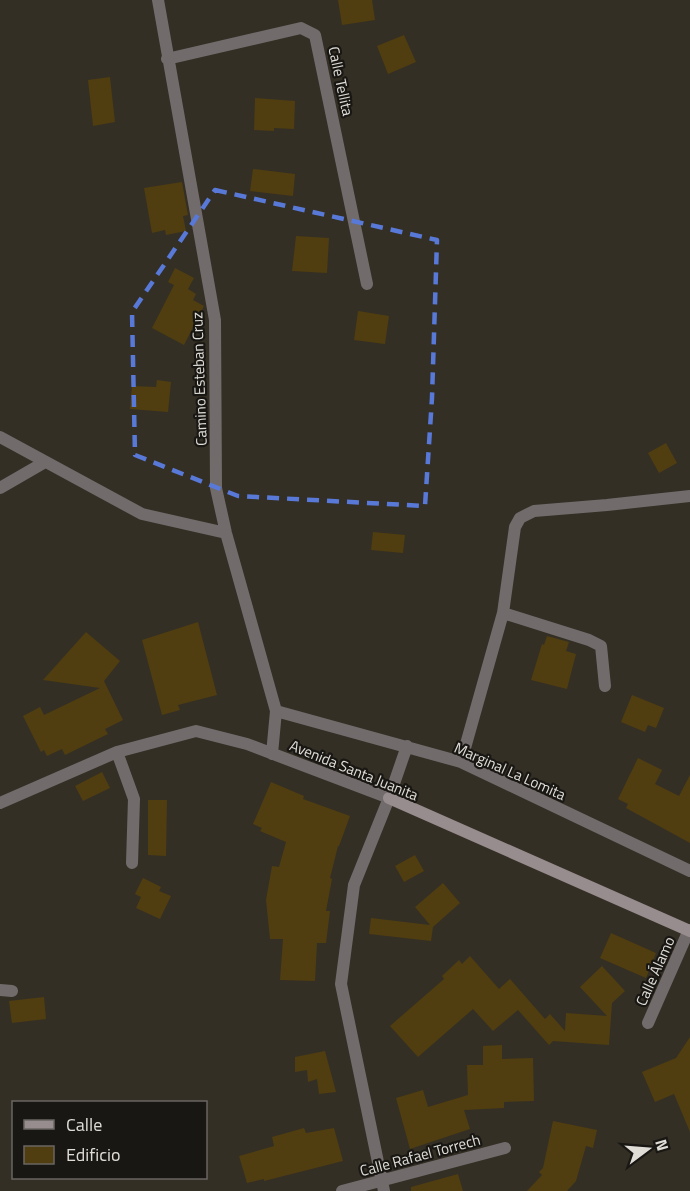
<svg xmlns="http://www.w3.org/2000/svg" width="690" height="1191" viewBox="0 0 690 1191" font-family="'Titillium Web',sans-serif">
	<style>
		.building { fill: #503e10 }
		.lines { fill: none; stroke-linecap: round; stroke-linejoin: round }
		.street { stroke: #726b6c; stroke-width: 12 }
		.secondary { stroke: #978c8e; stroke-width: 12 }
		.marked { fill: none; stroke: #5879d8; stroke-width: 4.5; stroke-dasharray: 12 8; stroke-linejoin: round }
		.labels { text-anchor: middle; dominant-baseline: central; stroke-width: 4.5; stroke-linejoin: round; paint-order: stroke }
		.street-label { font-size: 15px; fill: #e0ddd7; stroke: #191713 }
	</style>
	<rect width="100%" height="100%" fill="#342f25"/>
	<path class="building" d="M 338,0 L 372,0 L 375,20 L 342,25 Z
		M 404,35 L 416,62 L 388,74 L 377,46 Z
		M 110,77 L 115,122 L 93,126 L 88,80 Z
		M 255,98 L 295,101 L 294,129 L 274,128 L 274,131 L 254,130 Z
		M 253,169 L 295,174 L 293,196 L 250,191 Z
		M 182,182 L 188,215 L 183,216 L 186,231 L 166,235 L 165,230 L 152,233 L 144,188 Z
		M 296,236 L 329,238 L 327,273 L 292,271 Z
		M 175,268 L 194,278 L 188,289 L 196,294 L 193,300 L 204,306 L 184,345 L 152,328 L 174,285 L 168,282 Z
		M 358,311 L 389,316 L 385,344 L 354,340 Z
		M 157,380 L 171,382 L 168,412 L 130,409 L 132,386 L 156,387 Z
		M 666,443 L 677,463 L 659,473 L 648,453 Z
		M 373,532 L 405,535 L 403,553 L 371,550 Z
		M 198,622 L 217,695 L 178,705 L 180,710 L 162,715 L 142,640 Z
		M 86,632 L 120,661 L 104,681 L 123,720 L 105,729 L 108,734 L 65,755 L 62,749 L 47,756 L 44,750 L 41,752 L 23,716 L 40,707 L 44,715 L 100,688 L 43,680 Z
		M 547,636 L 569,642 L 566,651 L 576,654 L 567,689 L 531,680 L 542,644 L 544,645 Z
		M 632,695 L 664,708 L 656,728 L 648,725 L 645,732 L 621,722 Z
		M 638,758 L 662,770 L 655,784 L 679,796 L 690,775 L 690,843 L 626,808 L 628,804 L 618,799 Z
		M 102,772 L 110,788 L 83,801 L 75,786 Z
		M 271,782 L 304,796 L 303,799 L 350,816 L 339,846 L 338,846 L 330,878 L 332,879 L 326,911 L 330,911 L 326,943 L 317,943 L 315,981 L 280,980 L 283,939 L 270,939 L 266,900 L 272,866 L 279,867 L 286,842 L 260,831 L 262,828 L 253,824 Z
		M 148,800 L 167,800 L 166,856 L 148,855 Z
		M 415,855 L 424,871 L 404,882 L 395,866 Z
		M 143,878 L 161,887 L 159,891 L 171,896 L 160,919 L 136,908 L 141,897 L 135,894 Z
		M 443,883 L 460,903 L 433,927 L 431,941 L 369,934 L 371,918 L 430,925 L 415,907 Z
		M 611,933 L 656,953 L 646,978 L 600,958 Z
		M 470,956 L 499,989 L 510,979 L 545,1019 L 550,1014 L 565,1031 L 566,1013 L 607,1016 L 580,987 L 602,966 L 625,991 L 612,1003 L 609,1045 L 553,1041 L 549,1045 L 518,1010 L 493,1031 L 473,1009 L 418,1057 L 390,1026 L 444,979 L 442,976 L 459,960 L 462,964 Z
		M 44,997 L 46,1019 L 12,1023 L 9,1001 Z
		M 690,1037 L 690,1132 L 674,1094 L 655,1102 L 642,1072 L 676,1058 Z
		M 502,1045 L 502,1059 L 533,1058 L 534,1101 L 504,1102 L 504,1108 L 464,1110 L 470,1129 L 410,1149 L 396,1098 L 423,1090 L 428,1107 L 468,1095 L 467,1065 L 483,1065 L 483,1046 Z
		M 325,1051 L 336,1092 L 319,1094 L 317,1079 L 308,1082 L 307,1070 L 295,1072 L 295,1057 Z
		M 553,1121 L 597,1130 L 593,1148 L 586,1146 L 576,1181 L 567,1191 L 527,1191 L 542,1175 L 539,1172 L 543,1168 Z
		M 304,1128 L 306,1133 L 334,1128 L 343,1161 L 264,1181 L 264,1179 L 247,1183 L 239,1156 L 274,1146 L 272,1137 Z
		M 458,1174 L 463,1191 L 411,1191 L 411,1187 Z"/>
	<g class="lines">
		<path class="street" d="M 158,0 L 215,320 L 216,488 L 226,533 L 276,711 L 272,754
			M 167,59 L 301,28 L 315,35 L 367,284
			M 0,437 L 142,514 L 226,533
			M 0,488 L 45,462
			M 503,613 L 589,640 L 601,646 L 605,686
			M 276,711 L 461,762 L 690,871
			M 117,752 L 134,799 L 132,863
			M 461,762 L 503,613 L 515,527 L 520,518 L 534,511 L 607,505 L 690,496
			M 0,803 L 117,752 L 196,731 L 247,744 L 389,798
			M 0,990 L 12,991
			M 648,1023 L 689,930
			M 342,1191 L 505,1148
			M 384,1191 L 341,984 L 354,885 L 389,798 L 407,746"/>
		<path class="secondary" d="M 389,798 L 690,931"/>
	</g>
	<path class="marked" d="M 215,190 L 437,240 L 432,398 L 425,506 L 238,496 L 135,455 L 132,312 Z"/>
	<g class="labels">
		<g class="street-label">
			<text transform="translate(341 81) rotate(78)">Calle Tellita</text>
			<text transform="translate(199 379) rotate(-92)">Camino Esteban Cruz</text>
			<text transform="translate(354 770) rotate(22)">Avenida Santa Juanita</text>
			<text transform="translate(510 771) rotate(24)">Marginal La Lomita</text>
			<text transform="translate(655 971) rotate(-66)">Calle Álamo</text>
			<text transform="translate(420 1155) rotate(-15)">Calle Rafael Torrech</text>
		</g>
	</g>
	<rect x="12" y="1101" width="195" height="78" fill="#191713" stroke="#696661" stroke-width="1.5"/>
	<rect x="24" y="1120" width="30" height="9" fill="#978c8e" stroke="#696661" stroke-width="1.5"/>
	<text x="66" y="1131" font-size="18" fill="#e0ddd7">Calle</text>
	<rect x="24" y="1146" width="30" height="18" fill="#503e10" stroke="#696661" stroke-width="1.5"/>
	<text x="66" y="1161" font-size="18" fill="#e0ddd7">Edificio</text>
	<g transform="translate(648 1149) rotate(74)" stroke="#191713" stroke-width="4.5" paint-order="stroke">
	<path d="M0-4.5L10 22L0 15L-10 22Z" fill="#e0ddd7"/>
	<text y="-9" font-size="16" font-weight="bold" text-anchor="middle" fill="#e0ddd7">N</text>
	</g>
</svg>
